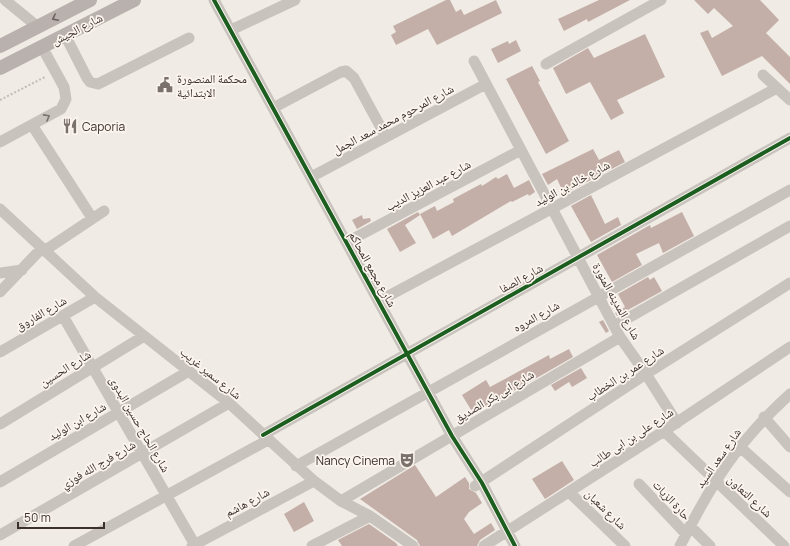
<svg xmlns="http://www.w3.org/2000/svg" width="790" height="546" viewBox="0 0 790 546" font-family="Manrope,'Noto Naskh Arabic',sans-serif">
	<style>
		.building { fill: #c3afa7 }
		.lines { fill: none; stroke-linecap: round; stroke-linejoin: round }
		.path { stroke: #c2bbb6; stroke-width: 2; stroke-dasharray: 2 2; stroke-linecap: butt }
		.minor { stroke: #c9c3be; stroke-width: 11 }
		.major { stroke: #b8b1ad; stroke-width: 14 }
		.cycleway-casing { stroke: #fbf5ee; stroke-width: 6 }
		.cycleway { stroke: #1b5e20; stroke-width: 4 }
		.oneway { stroke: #6d645f }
		.oneway2 { stroke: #7b726d }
		.labels { text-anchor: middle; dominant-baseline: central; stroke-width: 3.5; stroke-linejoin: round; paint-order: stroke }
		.street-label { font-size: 12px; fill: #3b302b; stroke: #fbf5ee }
		.poi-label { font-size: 12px; fill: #3b302b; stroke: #fbf5ee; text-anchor: start }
	</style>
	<rect width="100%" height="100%" fill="#f0ebe5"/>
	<path class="building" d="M 446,0 L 450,0 L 456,12 L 461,9 L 464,15 L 496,0 L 502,13 L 437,45 L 428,29 L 396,45 L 391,35 L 396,32 L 393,26 Z
		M 599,0 L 630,0 L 588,22 L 587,19 L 564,31 L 558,19 Z
		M 694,0 L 760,0 L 779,20 L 766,33 L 790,57 L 790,84 L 762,56 L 722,76 L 700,33 L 708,30 L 712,38 L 733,26 L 714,8 L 708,14 Z
		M 645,34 L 665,77 L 617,100 L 624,113 L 611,120 L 590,82 L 566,94 L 553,68 L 588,48 L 594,58 Z
		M 516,40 L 521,51 L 498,63 L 491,49 L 508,41 L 509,44 Z
		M 532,66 L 540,81 L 538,82 L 569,141 L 546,154 L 506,79 Z
		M 593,149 L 599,160 L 619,150 L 625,162 L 564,194 L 557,179 L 548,185 L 542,174 Z
		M 507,174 L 514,188 L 529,180 L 535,192 L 529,196 L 528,194 L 512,202 L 511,201 L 452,236 L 449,230 L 433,239 L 420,214 L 435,206 L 437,211 L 454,202 L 453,199 L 481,184 L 482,186 L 496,177 L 498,179 Z
		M 591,195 L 605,224 L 618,217 L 621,225 L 591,242 L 571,206 Z
		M 418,212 L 420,215 L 405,225 L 416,243 L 400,252 L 387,229 Z
		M 682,212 L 694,236 L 663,253 L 659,243 L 636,254 L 642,265 L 612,282 L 597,255 L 650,225 L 651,228 Z
		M 362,215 L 363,219 L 370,218 L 371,221 L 357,229 L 352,220 Z
		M 648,277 L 650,280 L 654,277 L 662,291 L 617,316 L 615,313 L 625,307 L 618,294 Z
		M 603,320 L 609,331 L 606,333 L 599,322 Z
		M 569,349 L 573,357 L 483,409 L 482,407 L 473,413 L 462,395 L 486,380 L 490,387 L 549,355 L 550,359 Z
		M 581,368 L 587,378 L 572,387 L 569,382 L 555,391 L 551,385 Z
		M 562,461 L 574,480 L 545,499 L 532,479 Z
		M 415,465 L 436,497 L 465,477 L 469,483 L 469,489 L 476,493 L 482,503 L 469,512 L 464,519 L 474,534 L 491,523 L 495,530 L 480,540 L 477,546 L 420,546 L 417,540 L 360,499 Z
		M 304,502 L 314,521 L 294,532 L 284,514 Z
		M 369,524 L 396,543 L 398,546 L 342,546 L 338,540 Z"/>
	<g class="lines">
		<path class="path" d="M 0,100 L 45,77"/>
		<path class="minor" d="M 5,0 L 38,27
			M 214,0 L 452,436 L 482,483 L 515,546
			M 231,30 L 295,0
			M 65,35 L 87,78 L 90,82 L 98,84 L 189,38
			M 474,61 L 620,337 L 646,374 L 677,423
			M 546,64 L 661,0
			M 763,75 L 790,100
			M 273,108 L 341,72 L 346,71 L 354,78 L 386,137
			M 32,125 L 92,218
			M 0,142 L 61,109 L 66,99 L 64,87 L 42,47
			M 311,177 L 486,84
			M 0,209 L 95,297 L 229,403 L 314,481 L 341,501 L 370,516 L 413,546
			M 347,242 L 521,150
			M 44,251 L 104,211
			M 0,273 L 22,270
			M 0,292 L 42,248
			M 379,301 L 777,88
			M 63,316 L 195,545
			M 614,326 L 790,226
			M 0,352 L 95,297
			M 764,417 L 790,447
			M 0,424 L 144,336
			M 664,431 L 784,546
			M 263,435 L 790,138
			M 739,446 L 790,492
			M 296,466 L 790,190
			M 0,482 L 189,371
			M 639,484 L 686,534
			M 475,486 L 646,374 L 790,283
			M 569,492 L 625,546
			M 341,501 L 620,337
			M 690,526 L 710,546
			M 0,535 L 229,403
			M 74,546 L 268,440
			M 192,546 L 314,481
			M 312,546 L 370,516
			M 484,546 L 664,431 L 790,347
			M 680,546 C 711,484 738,441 790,394"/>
		<path class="major" d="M 0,46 L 90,0
			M 0,68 L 134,0"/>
		<defs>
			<path id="cycleway" d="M 214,0 L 452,436 L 482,483 L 515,546
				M 263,435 L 790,138"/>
		</defs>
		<use href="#cycleway" class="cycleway-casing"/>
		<use href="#cycleway" class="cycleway"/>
	</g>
	<defs><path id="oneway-chevron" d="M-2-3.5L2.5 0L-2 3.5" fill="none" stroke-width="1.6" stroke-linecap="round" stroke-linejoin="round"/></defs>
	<use class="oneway" href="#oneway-chevron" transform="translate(55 18) rotate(153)"/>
	<use class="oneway2" href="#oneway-chevron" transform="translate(47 117) rotate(-29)"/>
	<defs>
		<symbol id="civic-bare" viewBox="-9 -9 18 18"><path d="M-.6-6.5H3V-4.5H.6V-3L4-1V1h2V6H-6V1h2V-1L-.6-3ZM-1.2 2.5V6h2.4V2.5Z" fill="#7a716c" stroke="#fbf5ee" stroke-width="2.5" paint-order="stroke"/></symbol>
		<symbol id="restaurant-bare" viewBox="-9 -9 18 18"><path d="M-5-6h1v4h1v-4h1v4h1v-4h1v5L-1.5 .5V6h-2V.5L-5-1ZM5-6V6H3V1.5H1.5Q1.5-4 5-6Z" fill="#7a716c" stroke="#fbf5ee" stroke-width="2.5" paint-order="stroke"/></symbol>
		<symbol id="theatre-bare" viewBox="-9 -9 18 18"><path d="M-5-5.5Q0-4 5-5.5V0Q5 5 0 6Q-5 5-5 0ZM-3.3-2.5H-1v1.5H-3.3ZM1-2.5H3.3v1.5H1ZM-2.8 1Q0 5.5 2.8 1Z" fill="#7a716c" stroke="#fbf5ee" stroke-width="2.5" paint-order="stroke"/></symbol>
	</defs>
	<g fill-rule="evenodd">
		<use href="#civic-bare" x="154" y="74" width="22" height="22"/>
		<use href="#restaurant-bare" x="59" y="115" width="22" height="22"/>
		<use href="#theatre-bare" x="396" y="449" width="22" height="22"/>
	</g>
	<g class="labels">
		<g class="street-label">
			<text transform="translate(77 29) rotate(-27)">شارع الجيش</text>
			<text transform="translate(393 119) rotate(-28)">شارع المرحوم محمد سعد الجمل</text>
			<text transform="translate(572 183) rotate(-28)">شارع خالد بن الوليد</text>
			<text transform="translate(428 185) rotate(-28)">شارع عبد العزيز الديب</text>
			<text transform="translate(373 269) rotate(61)">شارع مجمع المحاكم</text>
			<text transform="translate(521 278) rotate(-29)">شارع الصفا</text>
			<text transform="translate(617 301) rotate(61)">شارع المدينه المنورة</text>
			<text transform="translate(41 313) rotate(-30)">شارع الفاروق</text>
			<text transform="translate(536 316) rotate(-29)">شارع المروه</text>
			<text transform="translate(65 368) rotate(-32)">شارع الحسين</text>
			<text transform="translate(211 373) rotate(39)">شارع سمير غريب</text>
			<text transform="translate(625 373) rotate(-33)">شارع عمر بن الخطاب</text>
			<text transform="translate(494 396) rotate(-31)">شارع ابى بكر الصديق</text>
			<text transform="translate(77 421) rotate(-30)">شارع ابن الوليد</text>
			<text transform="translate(140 424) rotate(60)">شارع الحاج حسين البدوى</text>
			<text transform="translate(631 437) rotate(-33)">شارع على بن ابى طالب</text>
			<text transform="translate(718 458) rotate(-55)">شارع سعد السيد</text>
			<text transform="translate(98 464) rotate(-30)">شارع فرج الله فوزي</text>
			<text transform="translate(750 496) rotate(43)">شارع التعاون</text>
			<text transform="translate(672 500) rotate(47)">حارة الزيات</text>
			<text transform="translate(247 502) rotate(-28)">شارع هاشم</text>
			<text transform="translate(606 509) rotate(44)">شارع شعبان</text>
		</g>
		<g class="poi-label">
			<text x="177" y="78">محكمة المنصورة<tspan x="177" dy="14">الابتدائية</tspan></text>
			<text x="82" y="126">Caporia</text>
			<text x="395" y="460" text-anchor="end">Nancy Cinema</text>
		</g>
	</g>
	<path d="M18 522v6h86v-6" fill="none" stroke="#3b302b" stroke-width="2"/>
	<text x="24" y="522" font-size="12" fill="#3b302b" stroke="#fbf5ee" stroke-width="3" paint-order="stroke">50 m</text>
</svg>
